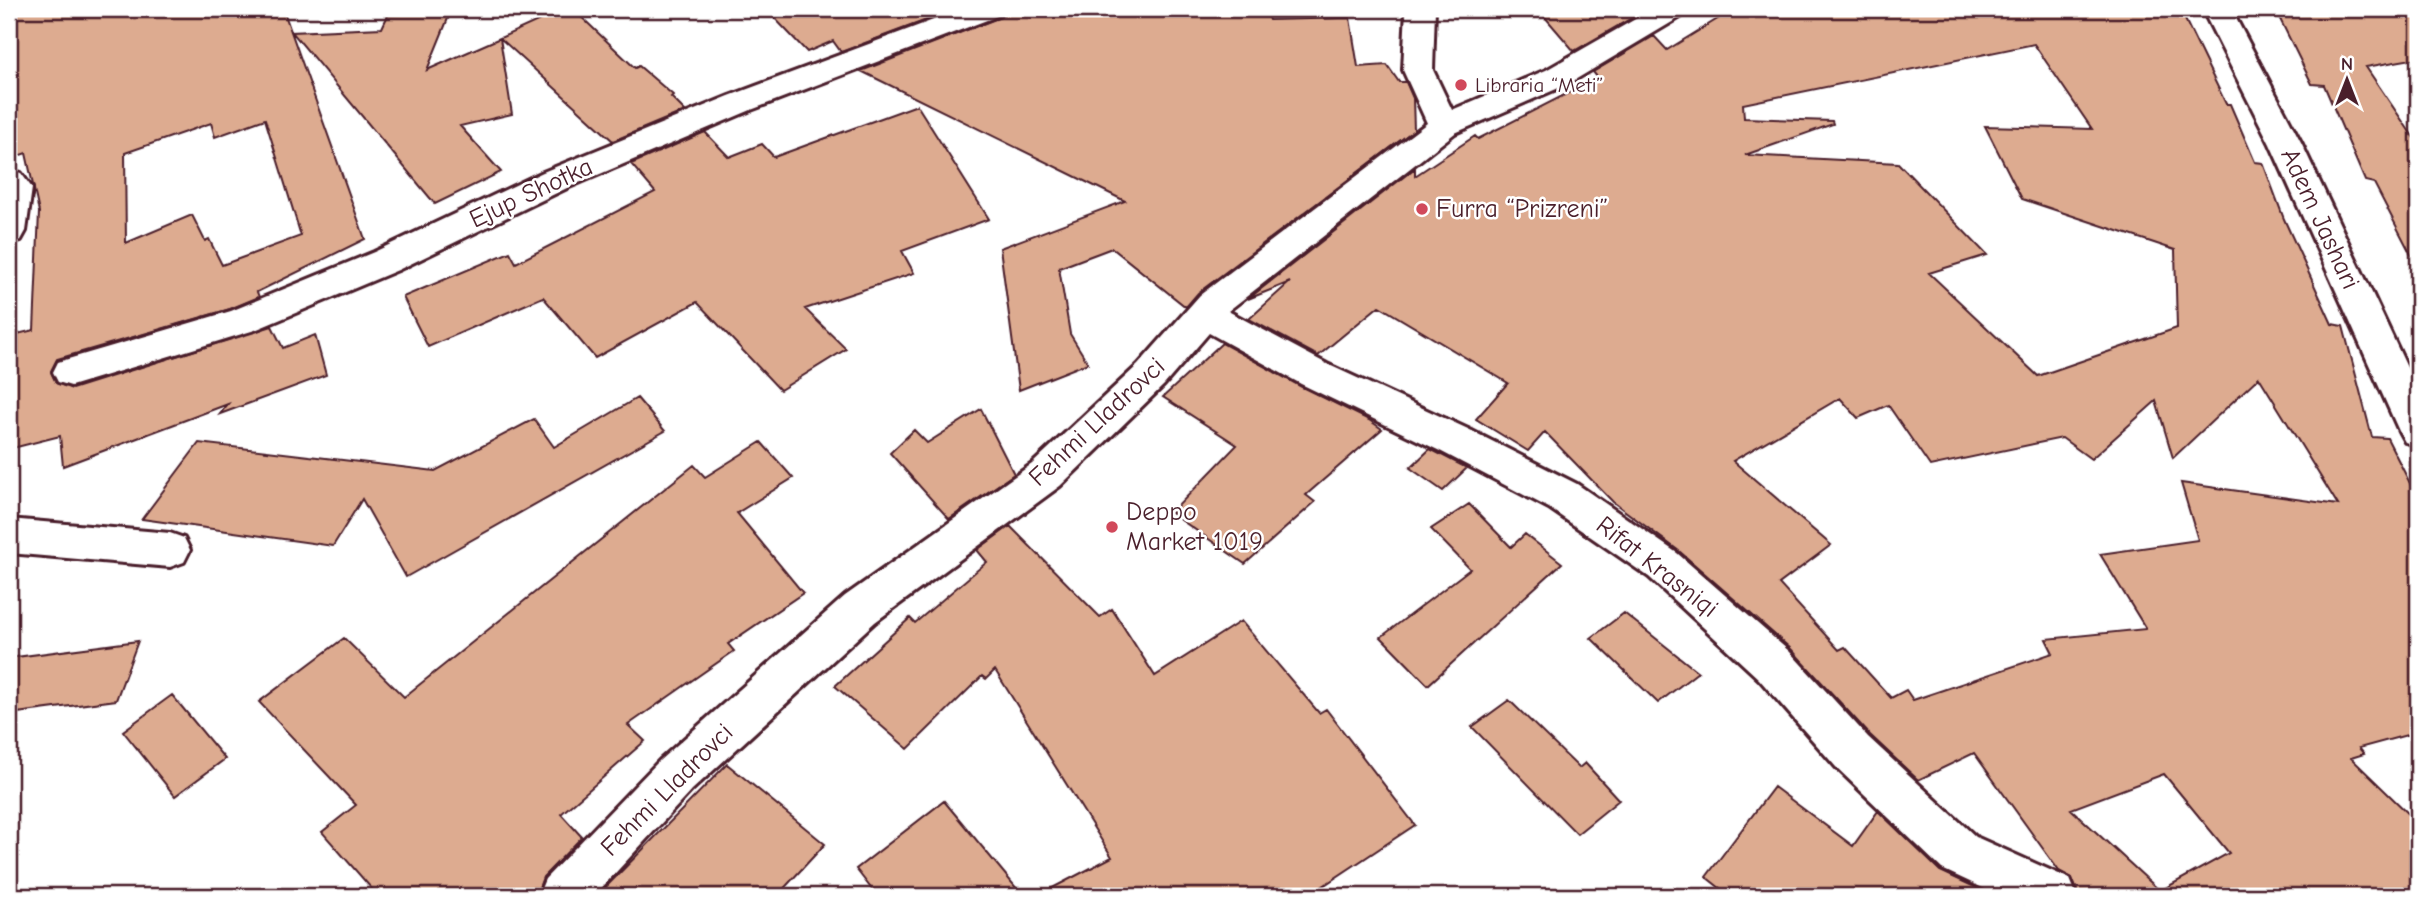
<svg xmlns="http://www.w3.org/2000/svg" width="2427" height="905" viewBox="0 0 2427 905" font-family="'Comic Neue',sans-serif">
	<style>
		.building { fill: #ddab90; stroke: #4a1f2b; stroke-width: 2; fill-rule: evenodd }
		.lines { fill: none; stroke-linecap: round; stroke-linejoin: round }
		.street-casing { stroke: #4a1f2b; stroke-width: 6 }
		.secondary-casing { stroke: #4a1f2b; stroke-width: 6 }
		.street { fill: #fff; fill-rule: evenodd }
		.secondary { fill: #fff; fill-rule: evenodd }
		.poi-dot { fill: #d1495b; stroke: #fff; stroke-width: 2.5 }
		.labels { text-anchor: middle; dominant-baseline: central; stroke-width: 5; stroke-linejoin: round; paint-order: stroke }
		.far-poi-label { font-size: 21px; fill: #4a1f2b; stroke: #fff; text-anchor: start }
		.street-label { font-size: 26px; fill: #4a1f2b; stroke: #fff }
		.poi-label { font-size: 26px; fill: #4a1f2b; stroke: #fff; text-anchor: start }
	</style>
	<rect width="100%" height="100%" fill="#fff"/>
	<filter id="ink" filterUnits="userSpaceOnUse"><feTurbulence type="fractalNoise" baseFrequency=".0143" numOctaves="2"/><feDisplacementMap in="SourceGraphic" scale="14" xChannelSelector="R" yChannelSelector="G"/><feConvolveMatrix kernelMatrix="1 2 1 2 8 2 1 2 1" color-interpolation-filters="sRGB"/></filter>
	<g filter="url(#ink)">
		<path class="building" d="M 9,9 L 283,9 L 365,239 L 257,292 L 259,297 L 230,309 L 57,359 L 51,371 L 56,383 L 72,389 L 272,326 L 283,348 L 315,335 L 326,375 L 220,414 L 228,404 L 63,466 L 60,436 L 9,449 L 9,336 L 34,330 L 39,212 L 26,153 L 18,156 L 9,122 ZM 265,119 L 301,236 L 222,265 L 209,239 L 205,241 L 192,215 L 126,243 L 125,153 L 211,123 L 215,137 Z
			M 564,9 L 573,9 L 635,68 L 639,66 L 673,95 L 671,97 L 685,111 L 613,141 L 500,38 Z
			M 766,9 L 956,9 L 841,52 L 833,41 L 807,52 Z
			M 1008,9 L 1265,9 L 1269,20 L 1350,18 L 1358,67 L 1387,65 L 1399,82 L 1406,82 L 1413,98 L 1414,130 L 1198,293 L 1186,307 L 1112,248 L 1059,268 L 1070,334 L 1088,363 L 1019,390 L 1000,248 L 1125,201 L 861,71 L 1001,17 Z
			M 1538,9 L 1628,9 L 1635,16 L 1574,51 Z
			M 1734,9 L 2180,9 L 2226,104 L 2230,104 L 2255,162 L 2263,163 L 2284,219 L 2332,324 L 2343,326 L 2372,437 L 2387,438 L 2418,499 L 2418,732 L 2359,748 L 2364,754 L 2351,758 L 2418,823 L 2418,896 L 2079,896 L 2072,878 L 2059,871 L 1974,753 L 1918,780 L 1870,735 L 1791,649 L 1679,551 L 1613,502 L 1545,432 L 1528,451 L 1476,419 L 1508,383 L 1379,306 L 1318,356 L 1249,319 L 1290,282 L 1248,299 L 1415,168 L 1415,176 L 1475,136 L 1478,139 L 1598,78 L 1593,72 L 1654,36 L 1667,50 ZM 2034,44 L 2092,129 L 1985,126 L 2022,199 L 2175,250 L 2177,328 L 2038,376 L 1929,273 L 1987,255 L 1898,163 L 1745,155 L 1833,124 L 1832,121 L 1744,118 L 1743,104 ZM 2259,377 L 2338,505 L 2181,483 L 2198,540 L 2100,554 L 2146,629 L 2046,639 L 2053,653 L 1913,700 L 1906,690 L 1891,698 L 1845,647 L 1839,650 L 1779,584 L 1831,545 L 1733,461 L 1840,398 L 1858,418 L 1888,405 L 1930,466 L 2062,438 L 2091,459 L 2156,401 L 2173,458 ZM 2164,774 L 2229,853 L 2160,891 L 2071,809 Z
			M 2275,9 L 2418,9 L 2418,58 L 2366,67 L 2418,144 L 2418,268 L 2374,183 L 2365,181 L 2324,85 L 2312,84 Z
			M 451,11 L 427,70 L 500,38 L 512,114 L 460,126 L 501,172 L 435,204 L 292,32 L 382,28 L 388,15 Z
			M 917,105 L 989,219 L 902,251 L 914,273 L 805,309 L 846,349 L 780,390 L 697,302 L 595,358 L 543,297 L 428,347 L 403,297 L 510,252 L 516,263 L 655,192 L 631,164 L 705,132 L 729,157 L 762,144 L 774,157 Z
			M 1222,343 L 1300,386 L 1369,420 L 1382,429 L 1306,495 L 1315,502 L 1245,564 L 1171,513 L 1237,445 L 1163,397 Z
			M 637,398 L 665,431 L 406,577 L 362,499 L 333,546 L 142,519 L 199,443 L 435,471 L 534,419 L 554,447 Z
			M 981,409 L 1014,474 L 949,519 L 890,453 L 914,430 L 927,443 Z
			M 761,442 L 793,478 L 737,513 L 803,593 L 728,644 L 734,651 L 628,725 L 645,741 L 561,814 L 582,837 L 543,877 L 536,896 L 378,896 L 322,832 L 356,805 L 259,702 L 344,638 L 404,697 L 694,465 L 705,477 Z
			M 1430,449 L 1467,468 L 1443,491 L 1410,468 Z
			M 1469,504 L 1511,547 L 1525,534 L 1562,563 L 1428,685 L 1381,637 L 1470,569 L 1431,529 Z
			M 1010,526 L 1100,617 L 1112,609 L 1155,676 L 1241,621 L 1319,713 L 1326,709 L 1415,825 L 1308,896 L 1037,896 L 1112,857 L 995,670 L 986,679 L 982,676 L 908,749 L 835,686 L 910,618 L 915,623 L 987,562 L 977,550 Z
			M 1624,613 L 1698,672 L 1658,703 L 1591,638 Z
			M 138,641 L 116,700 L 9,714 L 9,658 Z
			M 172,695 L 225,759 L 175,796 L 123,731 Z
			M 1509,700 L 1579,768 L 1585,763 L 1619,800 L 1577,834 L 1472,727 Z
			M 727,764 L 825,844 L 777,896 L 597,896 Z
			M 1774,787 L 1853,846 L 1878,811 L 1940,871 L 1994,896 L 1730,896 L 1706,877 Z
			M 944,801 L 1023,896 L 877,896 L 856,869 Z"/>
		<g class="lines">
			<defs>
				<path id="street" d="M 963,9 L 1005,9 L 1000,15 L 751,110 L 567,188 L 398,270 L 255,330 L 71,386 L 58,382 L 53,372 L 58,362 L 231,311 L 374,252 L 543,172 L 729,96 Z
					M 1406,9 L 1435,9 L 1433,70 L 1452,110 L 1546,70 L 1653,9 L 1689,9 L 1684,15 L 1568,84 L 1455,133 L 1228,311 L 1327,364 L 1468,429 L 1577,484 L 1677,553 L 1789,651 L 1868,737 L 1976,837 L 2070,879 L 2077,896 L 2000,896 L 1942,869 L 1836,767 L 1759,679 L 1649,577 L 1549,508 L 1440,451 L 1301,384 L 1209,333 L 1164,385 L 1060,486 L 875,622 L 692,790 L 594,896 L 538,896 L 545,879 L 660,760 L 845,596 L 1032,464 L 1138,365 L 1200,295 L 1427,123 L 1403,70 Z
					M 9,170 L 21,173 L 32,188 L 26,231 L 21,240 L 9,243 Z
					M 9,519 L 170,533 L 184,538 L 190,550 L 184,562 L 170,567 L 9,553 Z"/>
				<path id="secondary" d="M 2202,9 L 2231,9 L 2302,144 L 2418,391 L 2418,446 L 2405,442 L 2399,431 L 2270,144 Z"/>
			</defs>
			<use href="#street" class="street-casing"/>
			<use href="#secondary" class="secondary-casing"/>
			<use href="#street" class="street"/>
			<use href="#secondary" class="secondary"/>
		</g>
	</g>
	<g class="poi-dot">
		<circle cx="1461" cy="85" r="7"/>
		<circle cx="1422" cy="209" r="7"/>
		<circle cx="1112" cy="527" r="7"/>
	</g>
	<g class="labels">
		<g class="far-poi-label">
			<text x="1475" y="85">Libraria “Meti”</text>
		</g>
		<g class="street-label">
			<text transform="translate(531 193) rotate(-25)">Ejup Shotka</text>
			<text transform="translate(2320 219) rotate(65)">Adem Jashari</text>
			<text transform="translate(1097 422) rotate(-43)">Fehmi Lladrovci</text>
			<text transform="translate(1657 567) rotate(38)">Rifat Krasniqi</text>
			<text transform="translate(667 790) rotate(-45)">Fehmi Lladrovci</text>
		</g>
		<g class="poi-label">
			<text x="1436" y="209">Furra “Prizreni”</text>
			<text x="1126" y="512">Deppo<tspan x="1126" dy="30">Market 1019</tspan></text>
		</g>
	</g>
	<rect width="2427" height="905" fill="none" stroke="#fff" stroke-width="35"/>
	<rect x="18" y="18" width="2392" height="870" fill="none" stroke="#4a1f2b" stroke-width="2.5" filter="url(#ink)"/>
	<g transform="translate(2347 80)" stroke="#ffffff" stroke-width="5" paint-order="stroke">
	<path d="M0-5L12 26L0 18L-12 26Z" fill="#4a1f2b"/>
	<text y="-10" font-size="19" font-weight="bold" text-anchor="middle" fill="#4a1f2b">N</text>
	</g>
</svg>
